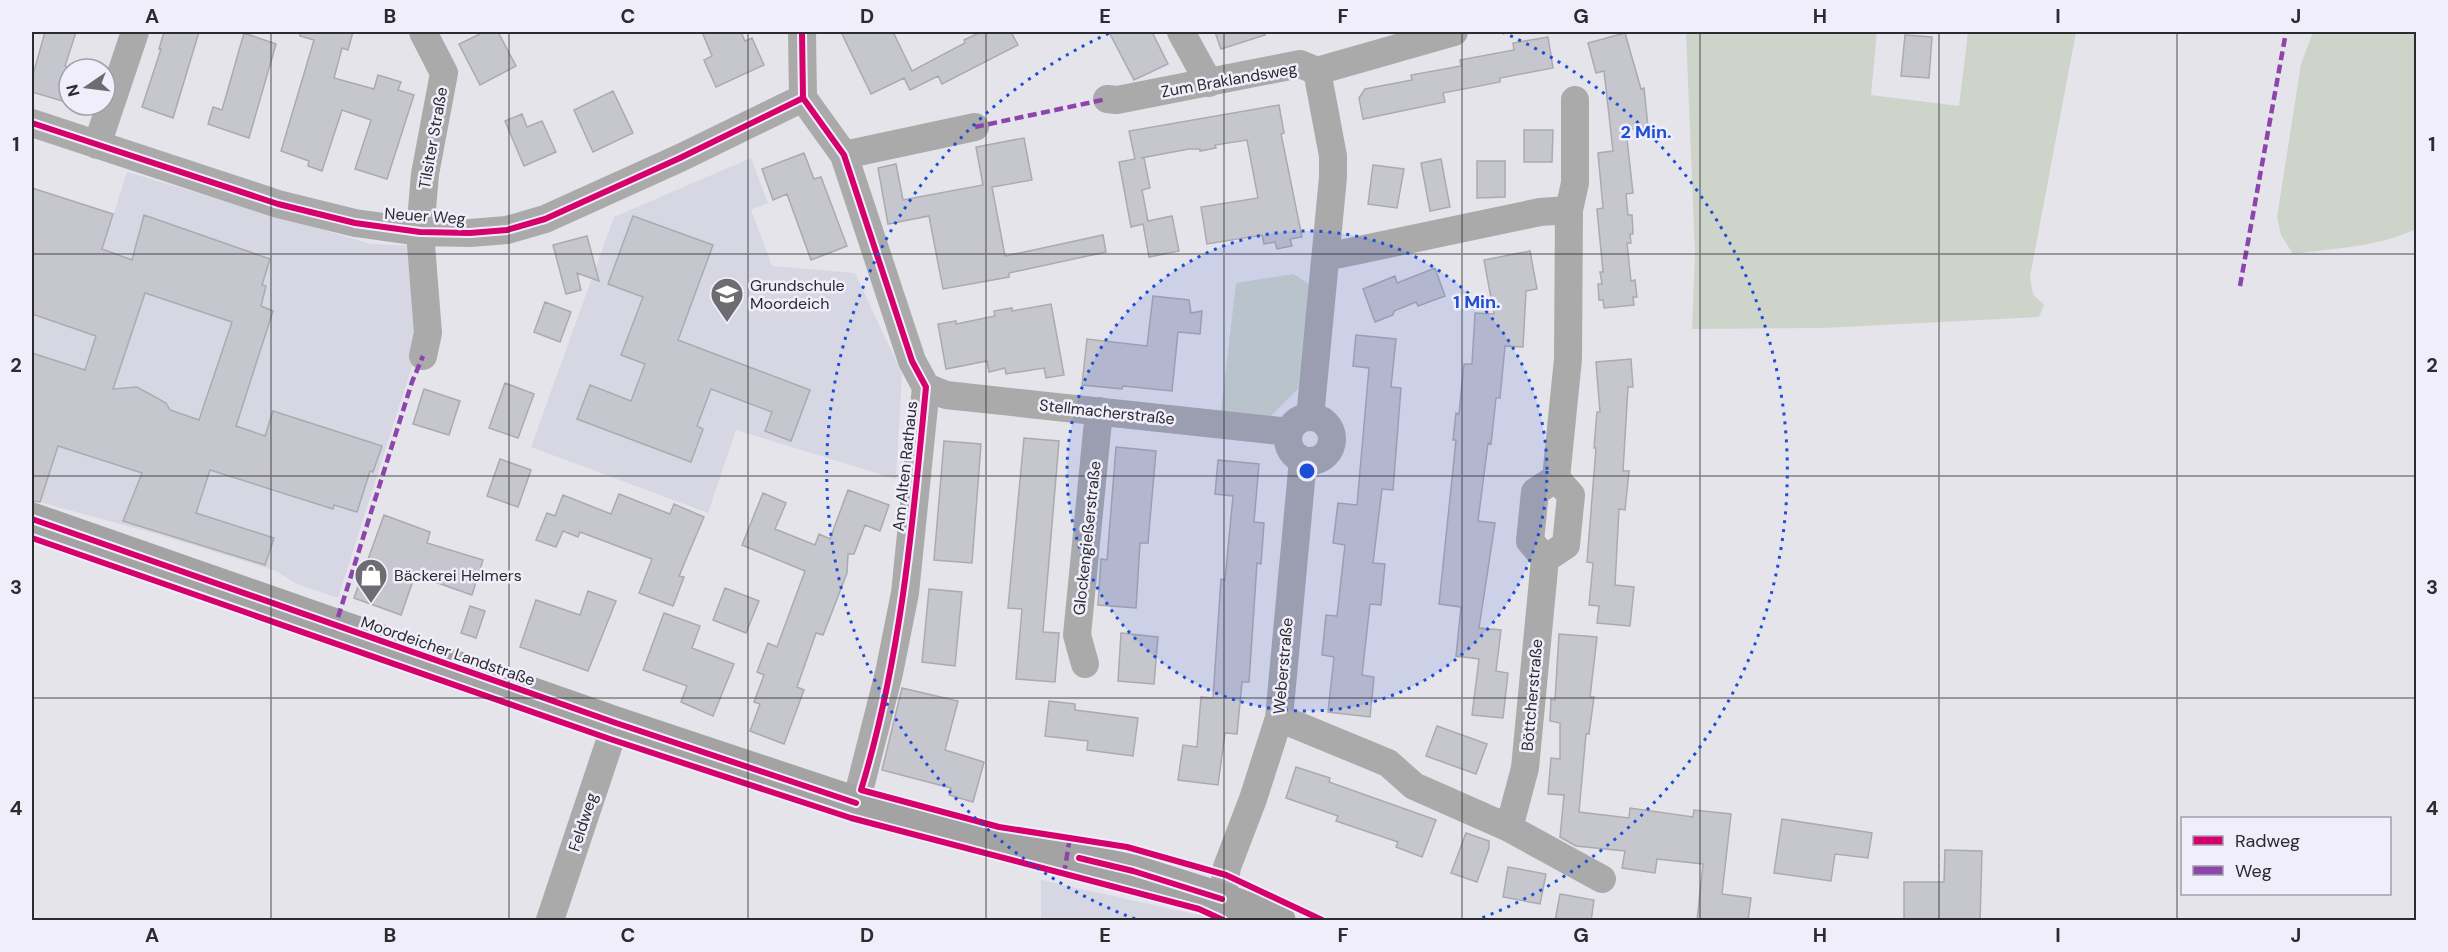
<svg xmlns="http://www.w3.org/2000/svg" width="2448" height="952" viewBox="0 0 2448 952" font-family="'DM Sans',sans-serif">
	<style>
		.built { fill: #d7d7e4 }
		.green { fill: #cfd4cb }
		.building { fill: #c6c6ce; stroke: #aaaaaf; stroke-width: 1.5; fill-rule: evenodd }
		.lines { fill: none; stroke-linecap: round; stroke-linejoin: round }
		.minor { stroke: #abaaab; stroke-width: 28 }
		.major { stroke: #a4a3a4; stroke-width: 33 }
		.quiet { stroke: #8e44ad; stroke-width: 4.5; stroke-dasharray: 9 4.5; stroke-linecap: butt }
		.cycleway-casing { stroke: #efeefa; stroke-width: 10 }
		.cycleway { stroke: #d6006c; stroke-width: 6 }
		.grid { fill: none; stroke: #2b2b30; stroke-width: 1.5; stroke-opacity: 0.55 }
		.ring { fill: none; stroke: #1d4ed8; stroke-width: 3; stroke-dasharray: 3 6 }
		.labels { text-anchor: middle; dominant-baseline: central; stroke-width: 5; stroke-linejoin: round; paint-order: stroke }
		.street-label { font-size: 16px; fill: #2b2b30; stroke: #efeefa }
		.poi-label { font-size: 16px; fill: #2b2b30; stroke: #efeefa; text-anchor: start }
		.centre { fill: #1d4ed8; stroke: #efeefa; stroke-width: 3 }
		.ring-label { font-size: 18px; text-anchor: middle; font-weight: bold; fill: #1d4ed8; stroke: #efeefa; stroke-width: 5; stroke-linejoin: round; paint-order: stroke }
		.neatline { fill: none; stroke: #2b2b30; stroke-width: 2 }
		.grid-label { font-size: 20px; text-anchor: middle; font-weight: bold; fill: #2b2b30 }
	</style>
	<rect width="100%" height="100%" fill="#e4e4ea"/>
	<path class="built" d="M 751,158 L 768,203 L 751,210 L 772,266 L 855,273 L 902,374 L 896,479 L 736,430 L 708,513 L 531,447 L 614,217 Z
		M 127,172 L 371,244 L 415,246 L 423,332 L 338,598 L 297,584 L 276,571 L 157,534 L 32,500 L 32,315 L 77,329 Z
		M 1041,880 L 1212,918 L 1217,920 L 1041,920 Z"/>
	<path class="green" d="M 1686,32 L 1877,32 L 1871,95 L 1959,106 L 1968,32 L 2076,32 L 2030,277 L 2033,294 L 2044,305 L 2039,317 L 1824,328 L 1692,329 L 1695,254 Z
		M 2313,32 L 2416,32 L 2416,229 C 2378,247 2335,248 2293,254 L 2281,235 L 2277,217 L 2301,64 Z
		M 1293,274 L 1309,284 L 1298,389 L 1271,416 L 1221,412 L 1236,283 Z"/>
	<path class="building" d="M 45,32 L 76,32 L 65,66 L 69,68 L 69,103 L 32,92 L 32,78 Z
		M 164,32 L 199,32 L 173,118 L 142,107 L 161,49 L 159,49 Z
		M 300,32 L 353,32 L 348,50 L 342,48 L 334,78 L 374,89 L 378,75 L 401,82 L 398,90 L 414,95 L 387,179 L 355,169 L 371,120 L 342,110 L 322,171 L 308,166 L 309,161 L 281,151 L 314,40 L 300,36 Z
		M 484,32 L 498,32 L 516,66 L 480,85 L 459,44 Z
		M 702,32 L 741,32 L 745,41 L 752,38 L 764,65 L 716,87 L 704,60 L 712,56 Z
		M 841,32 L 893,32 L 912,71 L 965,43 L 964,40 L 981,32 L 1011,32 L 1018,45 L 942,84 L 938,76 L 910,90 L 904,78 L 871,94 Z
		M 1109,32 L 1152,32 L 1168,64 L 1134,80 Z
		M 1215,32 L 1265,32 L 1265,35 L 1221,49 Z
		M 244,33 L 276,44 L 249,138 L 208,124 L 213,107 L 222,110 Z
		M 1625,33 L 1641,89 L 1644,88 L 1648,127 L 1626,130 L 1633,193 L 1626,194 L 1628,215 L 1632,215 L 1633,234 L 1630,234 L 1631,243 L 1627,243 L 1631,281 L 1635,280 L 1637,297 L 1633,297 L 1634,305 L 1604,308 L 1603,300 L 1599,300 L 1598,284 L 1602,284 L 1600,272 L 1603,272 L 1597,209 L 1603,208 L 1598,153 L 1613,151 L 1604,71 L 1596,73 L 1588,43 Z
		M 1905,35 L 1932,37 L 1929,78 L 1901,76 Z
		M 1548,37 L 1553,68 L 1500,78 L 1500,82 L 1443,93 L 1445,102 L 1363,119 L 1359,98 L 1365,89 L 1412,80 L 1411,75 L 1461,66 L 1460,60 L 1514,50 L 1513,43 Z
		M 613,91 L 633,133 L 593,152 L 574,110 Z
		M 1279,105 L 1284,133 L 1281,134 L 1302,237 L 1290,239 L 1292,246 L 1277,249 L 1275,242 L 1264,244 L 1262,235 L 1207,244 L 1201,207 L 1258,198 L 1247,140 L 1215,145 L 1216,148 L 1200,151 L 1200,149 L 1189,149 L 1141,158 L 1144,158 L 1150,188 L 1142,190 L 1148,221 L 1172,216 L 1179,251 L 1149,257 L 1143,224 L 1131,227 L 1119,162 L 1135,159 L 1129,131 Z
		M 522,114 L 527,127 L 542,121 L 556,152 L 524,166 L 505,121 Z
		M 1524,130 L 1553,130 L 1552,162 L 1524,162 Z
		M 1024,138 L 1032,180 L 992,187 L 1005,256 L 1103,235 L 1106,252 L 1009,273 L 1009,277 L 943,289 L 929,216 L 888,224 L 878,168 L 896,164 L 903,200 L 983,185 L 976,147 Z
		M 804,153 L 814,179 L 821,177 L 847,246 L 811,260 L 787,194 L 773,200 L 762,169 Z
		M 1441,159 L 1450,207 L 1430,211 L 1421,163 Z
		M 1477,161 L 1505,161 L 1505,197 L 1477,198 Z
		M 1373,165 L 1404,169 L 1397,208 L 1368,204 Z
		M 32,188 L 113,214 L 102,249 L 132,260 L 144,215 L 270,259 L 262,285 L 266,286 L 261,306 L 273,311 L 236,426 L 265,436 L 273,411 L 382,446 L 373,472 L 370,471 L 357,512 L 334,505 L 333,509 L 210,470 L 196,513 L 274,538 L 265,565 L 123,521 L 142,473 L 58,446 L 40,502 L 32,501 L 32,353 L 85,370 L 96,336 L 32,314 ZM 145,293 L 232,322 L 199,420 L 170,410 L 166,403 L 137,387 L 113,389 Z
		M 633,216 L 713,245 L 678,340 L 810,390 L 791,441 L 765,431 L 772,412 L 711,389 L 697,426 L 703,429 L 691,462 L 577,419 L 590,385 L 631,401 L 645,364 L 621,355 L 643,297 L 608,284 Z
		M 587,236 L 599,281 L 577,273 L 581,290 L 566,294 L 553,245 Z
		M 1530,251 L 1537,289 L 1526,291 L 1523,347 L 1505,346 L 1500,398 L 1496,398 L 1491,444 L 1488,443 L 1478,521 L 1495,523 L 1479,628 L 1501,630 L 1496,671 L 1508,673 L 1503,718 L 1472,715 L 1479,659 L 1456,656 L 1461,607 L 1439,604 L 1456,440 L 1453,440 L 1456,413 L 1459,414 L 1464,364 L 1472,364 L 1475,313 L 1494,314 L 1484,260 Z
		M 1435,268 L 1445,296 L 1418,306 L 1416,302 L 1394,311 L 1393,315 L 1375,322 L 1363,289 L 1395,276 L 1397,283 Z
		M 1153,296 L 1189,300 L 1191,313 L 1202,311 L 1200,334 L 1178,332 L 1172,391 L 1123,386 L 1122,389 L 1082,385 L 1087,339 L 1147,346 Z
		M 545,302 L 571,312 L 560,342 L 534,332 Z
		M 1051,304 L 1064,375 L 1046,378 L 1044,368 L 1006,374 L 1005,368 L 989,372 L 987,361 L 946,369 L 938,324 L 956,321 L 956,324 L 995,316 L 994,311 L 1012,308 L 1012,311 Z
		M 1356,335 L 1396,339 L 1391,387 L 1401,388 L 1393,490 L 1382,489 L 1373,563 L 1385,564 L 1381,605 L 1370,604 L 1362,675 L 1374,677 L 1370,717 L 1328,712 L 1334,657 L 1322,655 L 1326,615 L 1337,616 L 1341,580 L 1345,545 L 1333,543 L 1338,503 L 1357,505 L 1369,368 L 1353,366 Z
		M 1631,359 L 1633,387 L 1628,387 L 1623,471 L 1629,471 L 1625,510 L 1619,509 L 1615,585 L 1634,587 L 1630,626 L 1597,623 L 1599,606 L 1589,605 L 1593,563 L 1587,562 L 1596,448 L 1594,448 L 1596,423 L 1597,412 L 1600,412 L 1596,362 Z
		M 505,383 L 534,394 L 518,438 L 489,428 Z
		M 424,389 L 460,401 L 449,435 L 413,424 Z
		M 1024,438 L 1059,441 L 1043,632 L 1059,633 L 1055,682 L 1016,679 L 1022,609 L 1008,608 Z
		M 944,441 L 981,444 L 972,563 L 934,560 Z
		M 1116,447 L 1156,451 L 1148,543 L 1140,543 L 1136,608 L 1098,605 L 1101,559 L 1107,560 Z
		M 500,459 L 531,470 L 518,507 L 487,496 Z
		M 1218,460 L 1259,464 L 1254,522 L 1264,523 L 1261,564 L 1257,563 L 1249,682 L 1242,682 L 1237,734 L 1225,733 L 1218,785 L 1178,780 L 1183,745 L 1197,747 L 1201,697 L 1213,698 L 1221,579 L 1225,580 L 1233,496 L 1215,494 Z
		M 848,490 L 889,505 L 880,531 L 865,525 L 854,554 L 848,554 L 847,573 L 823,635 L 816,633 L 797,687 L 804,690 L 784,744 L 750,731 L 760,704 L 754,702 L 764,675 L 757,672 L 768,643 L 777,647 L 805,571 L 742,545 L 763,493 L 786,503 L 775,529 L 815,545 L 819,534 L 830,539 Z
		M 619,494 L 670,514 L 674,504 L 704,517 L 679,576 L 684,577 L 673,606 L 639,593 L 652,559 L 580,532 L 578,537 L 563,531 L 556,547 L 536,540 L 547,513 L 555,516 L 563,495 L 611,514 Z
		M 384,515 L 430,532 L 427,543 L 483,560 L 472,595 L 415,575 L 401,615 L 354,598 Z
		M 725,588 L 759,601 L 746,633 L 713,620 Z
		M 929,589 L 962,592 L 955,666 L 922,662 Z
		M 588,591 L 616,601 L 588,671 L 520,647 L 536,600 L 580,615 Z
		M 470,606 L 485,611 L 476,638 L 461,633 Z
		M 664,613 L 700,626 L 692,648 L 734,664 L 713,716 L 681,702 L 687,686 L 643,670 Z
		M 1121,633 L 1158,637 L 1154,684 L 1118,681 Z
		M 1559,634 L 1597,637 L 1590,697 L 1594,697 L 1589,734 L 1586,734 L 1579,812 L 1629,818 L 1630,808 L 1693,817 L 1694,810 L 1731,814 L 1722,894 L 1751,898 L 1748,921 L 1697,921 L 1703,864 L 1657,859 L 1655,873 L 1622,868 L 1625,851 L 1576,846 L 1560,837 L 1564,795 L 1548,794 L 1551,758 L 1560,759 L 1560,723 L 1550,721 L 1551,699 L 1555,700 Z
		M 902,688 L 958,701 L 945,750 L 984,762 L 973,802 L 949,795 L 951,788 L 882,770 Z
		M 1049,701 L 1075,704 L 1075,710 L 1138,718 L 1133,756 L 1087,750 L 1088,741 L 1045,736 Z
		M 1437,726 L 1487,744 L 1476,774 L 1426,756 Z
		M 1296,767 L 1330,778 L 1329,782 L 1436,820 L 1422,857 L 1396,847 L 1398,842 L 1336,821 L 1338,816 L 1286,798 Z
		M 1782,819 L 1872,833 L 1868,858 L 1835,854 L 1831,881 L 1774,873 Z
		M 1466,833 L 1489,841 L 1489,848 L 1477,882 L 1451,873 Z
		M 1945,850 L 1982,851 L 1980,921 L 1904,921 L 1904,882 L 1944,882 Z
		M 1508,867 L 1546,874 L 1540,904 L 1503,897 Z
		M 1560,894 L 1594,900 L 1591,921 L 1555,921 Z"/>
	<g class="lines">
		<path class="minor" d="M 802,32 L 803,98 L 844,155 L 912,361 L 926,387 L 905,593 L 889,673 L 856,803
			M 1181,32 L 1209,83
			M 1107,99 L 1117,100 L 1300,64 L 1317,71 L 1454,32
			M 32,123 L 278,204 L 355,223 L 420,232 L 470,233 L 507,230 L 545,219 L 680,158 L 803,98
			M 97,145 L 135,32
			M 844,155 L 975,127
			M 1326,257 L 1540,212 L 1569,210
			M 423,356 L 428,333 L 420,232 L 425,174 L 444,73 L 423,32
			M 926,387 L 946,395 L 1289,432
			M 1310,417 L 1333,177 L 1333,156 L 1317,71
			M1288 439a22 22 0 1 1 44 0a22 22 0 1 1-44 0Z
			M 1545,559 L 1566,545 L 1571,495 L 1556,478 L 1568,359 L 1569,210 L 1575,183 L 1575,100
			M 1085,664 L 1077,635 L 1099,411
			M 1279,718 L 1388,763 L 1414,786 L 1509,828 L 1602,879
			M 1509,828 L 1525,768 L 1545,559 L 1530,541 L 1535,492 L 1556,478
			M 1222,899 L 1227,867 L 1253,799 L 1279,718 L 1303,460
			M 550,920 L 616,723"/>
		<path class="major" d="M 32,519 L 616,723 L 856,803 L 942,829 L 1133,871 L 1222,899 L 1279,920"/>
		<path class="quiet" d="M 975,127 L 1107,99
			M 2240,286 L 2286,32
			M 334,630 L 412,382 L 423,356
			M 1064,874 L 1070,837"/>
		<defs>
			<path id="cycleway" d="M 802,32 L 803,98 L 844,155 L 912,361 L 926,387 C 913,522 901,659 861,790 L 999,827 L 1127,847 L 1226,875 L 1322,920
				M 32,123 L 278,204 L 355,223 L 420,232 L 470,233 L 507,230 L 545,219 L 680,158 L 803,98
				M 32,519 L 616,723 L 856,803
				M 32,538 L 610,739 L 851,818 L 1199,909 L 1223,920
				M 1079,858 L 1133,871 L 1222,899"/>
		</defs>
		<use href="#cycleway" class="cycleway-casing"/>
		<use href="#cycleway" class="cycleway"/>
	</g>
	<path class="grid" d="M 271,32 L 271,920M 509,32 L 509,920M 748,32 L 748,920M 986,32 L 986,920M 1224,32 L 1224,920M 1462,32 L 1462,920M 1700,32 L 1700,920M 1939,32 L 1939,920M 2177,32 L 2177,920M 32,254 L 2416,254M 32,476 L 2416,476M 32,698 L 2416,698"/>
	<circle cx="1307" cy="471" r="240" fill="#1d4ed8" fill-opacity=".12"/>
	<g class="ring">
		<circle cx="1307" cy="471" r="240"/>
		<path d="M1135 919A480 480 0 0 1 1112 32M1502 32A480 480 0 0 1 1479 919"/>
	</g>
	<defs>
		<symbol id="school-pin" viewBox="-11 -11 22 30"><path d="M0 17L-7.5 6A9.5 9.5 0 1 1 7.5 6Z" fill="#6c6c71" stroke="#efeefa"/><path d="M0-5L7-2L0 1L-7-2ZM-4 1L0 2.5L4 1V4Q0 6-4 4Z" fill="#fff"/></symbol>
		<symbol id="shop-pin" viewBox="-11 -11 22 30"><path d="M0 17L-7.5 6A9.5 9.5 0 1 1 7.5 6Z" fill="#6c6c71" stroke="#efeefa"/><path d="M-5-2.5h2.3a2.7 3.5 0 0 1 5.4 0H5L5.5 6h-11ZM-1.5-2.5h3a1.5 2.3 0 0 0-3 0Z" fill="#fff"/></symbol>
	</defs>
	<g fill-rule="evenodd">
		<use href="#school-pin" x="708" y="275" width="38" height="52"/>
		<use href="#shop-pin" x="352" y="556" width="38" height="52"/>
	</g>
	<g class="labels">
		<g class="street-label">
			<text transform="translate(1229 80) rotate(-10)">Zum Braklandsweg</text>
			<text transform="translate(433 138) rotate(-80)">Tilsiter Straße</text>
			<text transform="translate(425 216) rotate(4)">Neuer Weg</text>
			<text transform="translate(1107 412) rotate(6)">Stellmacherstraße</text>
			<text transform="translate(905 466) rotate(-84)">Am Alten Rathaus</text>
			<text transform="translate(1087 538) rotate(-84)">Glockengießerstraße</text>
			<text transform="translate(448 651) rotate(19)">Moordeicher Landstraße</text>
			<text transform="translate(1283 666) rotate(-85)">Weberstraße</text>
			<text transform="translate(1532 695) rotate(-85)">Böttcherstraße</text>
			<text transform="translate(583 822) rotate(-72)">Feldweg</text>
		</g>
		<g class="poi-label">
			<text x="750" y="285">Grundschule<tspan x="750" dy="18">Moordeich</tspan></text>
			<text x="394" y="575">Bäckerei Helmers</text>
		</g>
	</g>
	<circle cx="1307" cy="471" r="9" class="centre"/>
	<g class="ring-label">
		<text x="1646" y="138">2 Min.</text>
		<text x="1477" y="308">1 Min.</text>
	</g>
	<rect width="2448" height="952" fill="none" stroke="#efeefa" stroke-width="66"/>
	<rect x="2181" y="817" width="210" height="78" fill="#efeefa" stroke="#a1a0a9" stroke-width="1.5"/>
	<rect x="2193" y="836" width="30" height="9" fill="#d6006c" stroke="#a1a0a9" stroke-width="1.5"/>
	<text x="2235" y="847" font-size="18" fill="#2b2b30">Radweg</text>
	<rect x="2193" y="866" width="30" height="9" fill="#8e44ad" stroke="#a1a0a9" stroke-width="1.5"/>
	<text x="2235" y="877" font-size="18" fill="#2b2b30">Weg</text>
	<g transform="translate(87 87) rotate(256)"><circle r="28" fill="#efeefa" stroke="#a1a0a9" stroke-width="1.5"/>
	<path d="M0-4.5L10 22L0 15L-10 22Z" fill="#6c6c71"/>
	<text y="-9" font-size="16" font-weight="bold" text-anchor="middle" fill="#2b2b30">N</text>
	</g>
	<rect x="33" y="33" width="2382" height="886" class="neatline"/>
	<g class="grid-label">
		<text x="152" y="23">A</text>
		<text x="390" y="23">B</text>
		<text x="628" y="23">C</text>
		<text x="867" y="23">D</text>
		<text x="1105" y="23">E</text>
		<text x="1343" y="23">F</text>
		<text x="1581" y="23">G</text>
		<text x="1820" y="23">H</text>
		<text x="2058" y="23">I</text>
		<text x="2296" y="23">J</text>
		<text x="16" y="151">1</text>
		<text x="2432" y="151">1</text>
		<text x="16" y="372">2</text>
		<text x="2432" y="372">2</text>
		<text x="16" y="594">3</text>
		<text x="2432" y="594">3</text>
		<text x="16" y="815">4</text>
		<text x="2432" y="815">4</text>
		<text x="152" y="942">A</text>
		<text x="390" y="942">B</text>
		<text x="628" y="942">C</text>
		<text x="867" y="942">D</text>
		<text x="1105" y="942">E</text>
		<text x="1343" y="942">F</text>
		<text x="1581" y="942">G</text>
		<text x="1820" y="942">H</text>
		<text x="2058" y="942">I</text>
		<text x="2296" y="942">J</text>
	</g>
</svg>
